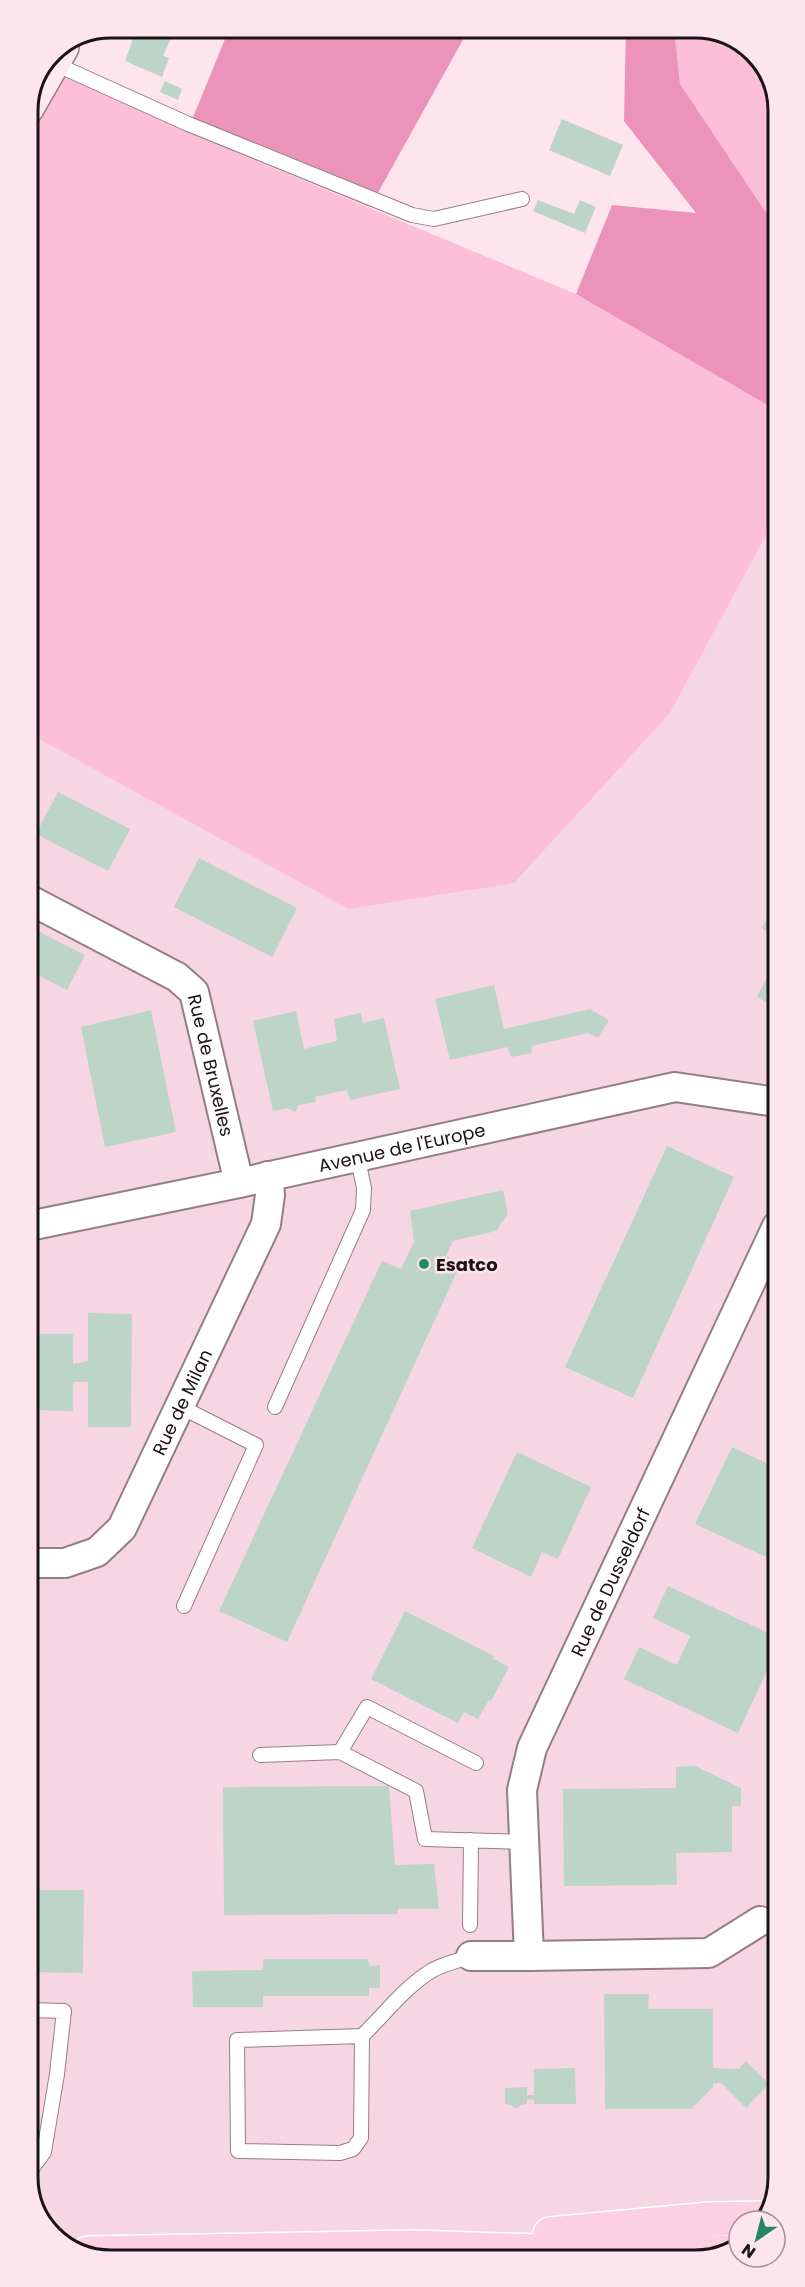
<svg xmlns="http://www.w3.org/2000/svg" width="805" height="2287" viewBox="0 0 805 2287" font-family="Poppins,sans-serif">
	<style>
		.built { fill: #f7d6e3 }
		.green { fill: #fdbfd7 }
		.forest { fill: #ec93b9 }
		.building { fill: #bdd4c8 }
		.lines { fill: none; stroke-linecap: round; stroke-linejoin: round }
		.lane-casing { stroke: #947e86; stroke-width: 16 }
		.street-casing { stroke: #947e86; stroke-width: 32 }
		.secondary-casing { stroke: #947e86; stroke-width: 36 }
		.primary-casing { stroke: #fff; stroke-width: 36 }
		.lane { stroke: #fff; stroke-width: 14 }
		.street { stroke: #fff; stroke-width: 28 }
		.secondary { stroke: #fee8f0; stroke-width: 33 }
		.primary { stroke: #fcd0e2; stroke-width: 33 }
		.poi-dot { fill: #218863; stroke: #fde4ed; stroke-width: 2 }
		.labels { text-anchor: middle; dominant-baseline: central; stroke-width: 5; stroke-linejoin: round; paint-order: stroke }
		.street-label { font-size: 18px; fill: #1c1317; stroke: #fde4ed }
		.poi-label { font-size: 18px; font-weight: bold; fill: #1c1317; stroke: #fde4ed; text-anchor: start }
		.rim { fill: none; stroke: #1c1317; stroke-width: 3 }
	</style>
	<rect width="100%" height="100%" fill="#fde4ed"/>
	<path class="built" d="M 776,517 L 778,2177 L 763,2221 L 739,2221 L 739,2242 L 716,2257 L 105,2260 L 59,2243 L 30,2198 L 28,733 L 348,909 L 670,713 Z"/>
	<path class="green" d="M 674,27 L 700,27 L 746,44 L 775,89 L 775,226 L 680,84 Z
		M 45,66 L 187,132 L 576,294 L 776,410 L 776,517 L 670,713 L 514,883 L 348,909 L 28,733 L 27,105 Z"/>
	<path class="forest" d="M 230,27 L 470,27 L 370,207 L 187,132 Z
		M 626,27 L 674,27 L 680,84 L 775,226 L 776,410 L 576,294 L 612,205 L 696,213 L 624,121 Z"/>
	<path class="building" d="M 137,27 L 176,27 L 163,56 L 169,58 L 162,77 L 125,61 Z
		M 165,81 L 182,89 L 178,100 L 160,92 Z
		M 562,119 L 623,145 L 610,176 L 549,150 Z
		M 538,200 L 574,214 L 580,200 L 596,207 L 585,233 L 533,211 Z
		M 58,792 L 130,829 L 108,871 L 36,834 Z
		M 199,858 L 297,908 L 272,957 L 174,907 Z
		M 776,901 L 776,937 L 762,928 Z
		M 28,926 L 85,955 L 67,990 L 28,970 Z
		M 776,960 L 776,1007 L 757,997 Z
		M 494,985 L 504,1029 L 590,1009 L 609,1020 L 598,1038 L 588,1033 L 531,1046 L 532,1053 L 511,1057 L 508,1047 L 450,1060 L 435,999 Z
		M 151,1010 L 176,1132 L 105,1147 L 81,1027 Z
		M 296,1011 L 304,1049 L 337,1041 L 334,1019 L 361,1013 L 363,1023 L 384,1018 L 400,1089 L 350,1100 L 347,1090 L 315,1097 L 316,1102 L 299,1105 L 295,1112 L 287,1108 L 273,1111 L 253,1021 Z
		M 667,1146 L 734,1177 L 633,1398 L 565,1367 Z
		M 503,1190 L 508,1214 L 496,1231 L 453,1241 L 446,1256 L 461,1263 L 287,1642 L 219,1611 L 382,1261 L 401,1269 L 414,1242 L 410,1211 Z
		M 88,1313 L 132,1314 L 131,1427 L 88,1427 L 88,1382 L 73,1382 L 73,1411 L 29,1410 L 29,1334 L 73,1334 L 73,1364 L 88,1361 Z
		M 732,1447 L 777,1468 L 777,1562 L 695,1524 Z
		M 517,1452 L 591,1487 L 558,1559 L 542,1552 L 531,1577 L 472,1548 Z
		M 668,1586 L 777,1637 L 777,1649 L 738,1733 L 624,1679 L 639,1647 L 677,1665 L 690,1636 L 653,1618 Z
		M 405,1611 L 494,1656 L 492,1658 L 509,1667 L 491,1701 L 489,1700 L 478,1719 L 464,1712 L 458,1723 L 371,1679 Z
		M 695,1766 L 741,1788 L 741,1806 L 732,1806 L 732,1852 L 676,1853 L 677,1885 L 564,1886 L 563,1789 L 676,1788 L 676,1767 Z
		M 389,1786 L 395,1865 L 434,1864 L 439,1909 L 398,1909 L 398,1914 L 224,1915 L 223,1787 Z
		M 30,1890 L 84,1890 L 83,1973 L 30,1972 Z
		M 263,1959 L 368,1959 L 369,1966 L 380,1965 L 380,1988 L 369,1988 L 369,1996 L 263,1996 L 263,2007 L 193,2007 L 192,1971 L 263,1970 Z
		M 604,1994 L 649,1994 L 648,2009 L 713,2009 L 713,2068 L 739,2069 L 746,2061 L 769,2084 L 746,2108 L 721,2083 L 713,2083 L 713,2087 L 691,2109 L 605,2109 Z
		M 575,2068 L 576,2104 L 534,2104 L 534,2100 L 527,2099 L 527,2104 L 521,2105 L 516,2109 L 511,2105 L 505,2104 L 505,2088 L 527,2087 L 527,2095 L 534,2095 L 534,2069 Z"/>
	<g class="lines">
		<defs>
			<path id="lane" d="M 53,63 L 186,123 L 412,215 L 434,219 L 522,199
				M 179,1406 L 256,1445 L 184,1606
				M 275,1407 L 363,1210 L 364,1188 L 357,1155
				M 29,1604 L 31,1604
				M 340,1752 L 367,1707 L 476,1763
				M 260,1755 L 340,1752 L 416,1791 L 425,1839 L 524,1842
				M 470,1925 L 471,1840
				M 30,2010 L 64,2011 L 57,2074 L 44,2152 L 30,2171
				M 362,2036 L 361,2138 L 353,2149 L 340,2153 L 238,2151 L 237,2040 L 362,2036 C 385,2014 404,1988 431,1971 C 443,1964 458,1961 471,1956"/>
			<g id="street">
				<path id="s1" d="M 28,899 L 177,977 L 194,992 L 239,1183"/>
				<path id="s2" d="M 29,1226 L 239,1183 L 675,1087 L 776,1102"/>
				<path id="s3" d="M 29,1563 L 65,1563 L 97,1552 L 122,1528 L 266,1224 L 270,1195 L 268,1176"/>
				<path id="s4" d="M 760,1921 L 709,1953 L 529,1956 L 522,1790 L 532,1748 L 777,1226"/>
				<path d="M 471,1956 L 529,1956"/>
			</g>
			<path id="secondary" d="M 27,108 L 62,47"/>
			<path id="primary" d="M 550,2234 L 710,2219 L 764,2218
				M 88,2253 L 413,2247 L 595,2253 L 724,2252"/>
		</defs>
		<use href="#lane" class="lane-casing"/>
		<use href="#street" class="street-casing"/>
		<use href="#secondary" class="secondary-casing"/>
		<use href="#primary" class="primary-casing"/>
		<use href="#lane" class="lane"/>
		<use href="#street" class="street"/>
		<use href="#secondary" class="secondary"/>
		<use href="#primary" class="primary"/>
	</g>
	<circle class="poi-dot" cx="424" cy="1264" r="6"/>
	<g class="labels">
		<g class="street-label">
			<text stroke="none"><textPath href="#s1" startOffset="266">Rue de Bruxelles</textPath></text>
			<text stroke="none"><textPath href="#s2" startOffset="381">Avenue de l'Europe</textPath></text>
			<text stroke="none"><textPath href="#s3" startOffset="244">Rue de Milan</textPath></text>
			<text stroke="none"><textPath href="#s4" startOffset="633">Rue de Dusseldorf</textPath></text>
		</g>
		<g class="poi-label">
			<text x="436" y="1264">Esatco</text>
		</g>
	</g>
	<path d="M0 0H805V2287H0ZM111 38H695A73 73 0 0 1 768 111V2177A73 73 0 0 1 695 2250H111A73 73 0 0 1 38 2177V111A73 73 0 0 1 111 38Z" fill="#fde4ed" fill-rule="evenodd"/>
	<path class="rim" d="M111 38H695A73 73 0 0 1 768 111V2177A73 73 0 0 1 695 2250H111A73 73 0 0 1 38 2177V111A73 73 0 0 1 111 38Z"/>
	<g transform="translate(757 2239) rotate(215)"><circle r="28" fill="#fde4ed" stroke="#a39097" stroke-width="1.5"/>
	<path d="M0-4.5L10 22L0 15L-10 22Z" fill="#218863"/>
	<text y="-9" font-size="16" font-weight="bold" text-anchor="middle" fill="#1c1317">N</text>
	</g>
</svg>
